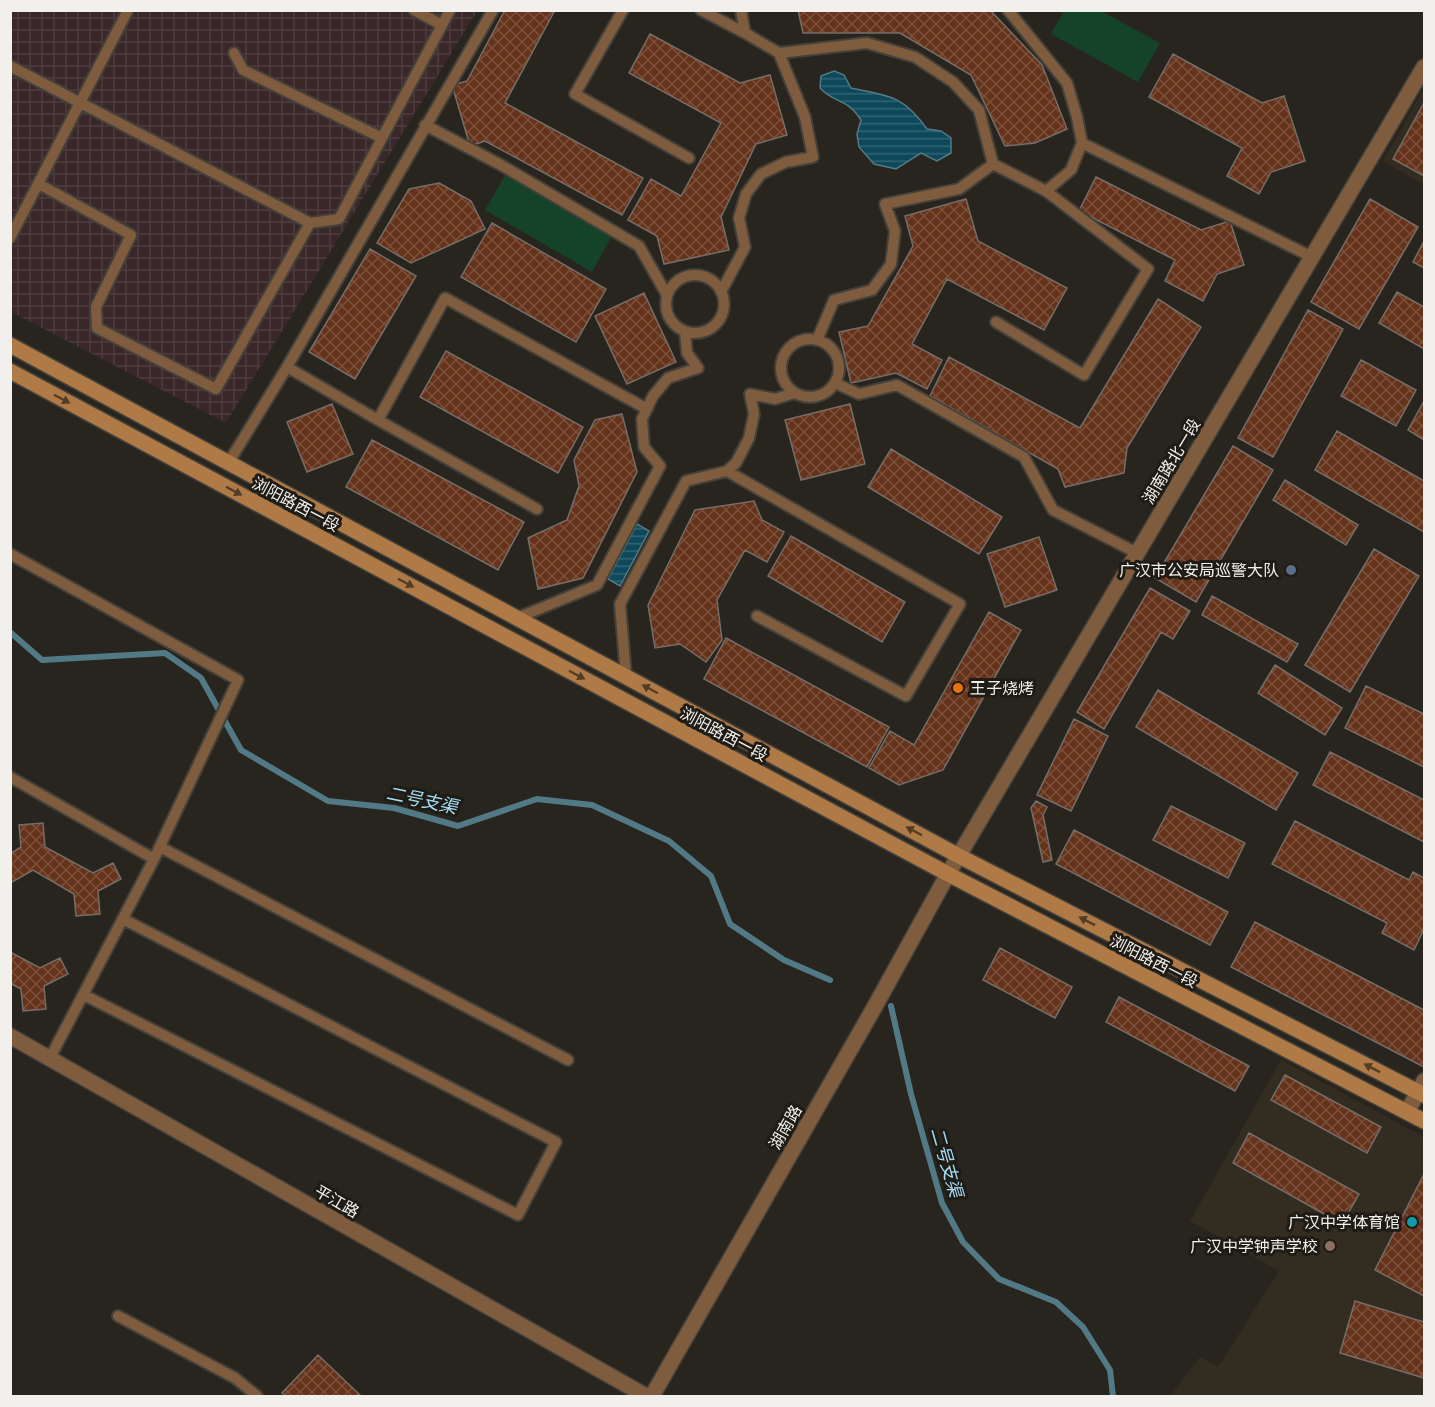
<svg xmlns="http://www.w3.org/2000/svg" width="1435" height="1407" viewBox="0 0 1435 1407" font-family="Inter,'Noto Sans SC',sans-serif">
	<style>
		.built { fill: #322d20 }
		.industrial { fill: url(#industrial-grid) }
		.green { fill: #15432a }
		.water { fill: url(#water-rules); stroke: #527a86; stroke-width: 1.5 }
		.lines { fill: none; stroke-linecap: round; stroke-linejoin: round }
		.stream { stroke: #527a86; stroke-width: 6 }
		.building { fill: url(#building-cross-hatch); stroke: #766d69; stroke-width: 1.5 }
		.lane-casing { stroke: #44413b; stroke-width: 14 }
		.street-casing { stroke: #44413b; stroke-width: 18 }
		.secondary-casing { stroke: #44413b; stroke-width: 18 }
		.lane { stroke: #7e5c3d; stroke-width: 10 }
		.street { stroke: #7e5c3d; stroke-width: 15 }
		.secondary { stroke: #b07a46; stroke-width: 15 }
		.oneway { fill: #523d26 }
		.service-dot { fill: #5c6f8a; stroke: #1f1c15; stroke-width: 2 }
		.food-dot { fill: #e8710a; stroke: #1f1c15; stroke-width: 2 }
		.culture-dot { fill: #0f9aa8; stroke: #1f1c15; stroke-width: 2 }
		.education-dot { fill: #8d6e63; stroke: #1f1c15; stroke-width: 2 }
		.labels { text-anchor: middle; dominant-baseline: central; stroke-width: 6; stroke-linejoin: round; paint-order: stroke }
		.street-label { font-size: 16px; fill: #f2f0ec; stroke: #1f1c15 }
		.poi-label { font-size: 16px; fill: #f2f0ec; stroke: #1f1c15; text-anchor: end }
		.water-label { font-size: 18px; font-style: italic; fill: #a4ddf5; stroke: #1f1c15 }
	</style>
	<defs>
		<pattern id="industrial-grid" width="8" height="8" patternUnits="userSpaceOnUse" patternTransform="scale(1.5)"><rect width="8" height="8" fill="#3a2729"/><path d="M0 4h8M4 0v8" fill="none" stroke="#4d3c3e"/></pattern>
		<pattern id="water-rules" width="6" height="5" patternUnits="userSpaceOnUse" patternTransform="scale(1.5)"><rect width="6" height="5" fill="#0e485b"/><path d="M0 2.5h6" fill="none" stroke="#326373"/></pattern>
		<pattern id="building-cross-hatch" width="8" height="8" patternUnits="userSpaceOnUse" patternTransform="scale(1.5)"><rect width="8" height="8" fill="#65321a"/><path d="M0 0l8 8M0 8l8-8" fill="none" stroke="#7c503b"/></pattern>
	</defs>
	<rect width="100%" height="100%" fill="#28251e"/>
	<path class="built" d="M 1424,88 L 1424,185 L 1383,161 Z
		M 1281,1060 L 1424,1137 L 1424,1396 L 1170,1396 L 1200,1357 L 1218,1367 L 1279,1271 L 1190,1221 Z"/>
	<path class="industrial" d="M 10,11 L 477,11 L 226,423 L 11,312 Z"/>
	<path class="green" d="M 1064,11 L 1101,11 L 1160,43 L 1138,82 L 1051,34 Z
		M 506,174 L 612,236 L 592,272 L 485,210 Z"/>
	<path class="water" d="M 834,71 L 844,75 L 851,88 C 889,96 903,95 927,129 L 941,131 L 951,138 L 951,153 L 937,161 L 921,153 L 896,169 L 874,164 L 859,147 L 857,134 L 861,120 C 846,97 835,104 820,88 L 821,76 Z
		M 637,524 L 649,531 L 620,586 L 608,579 Z"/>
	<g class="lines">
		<path class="stream" d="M 10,632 L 42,660 L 165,653 L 201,678 L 241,750 L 328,801 L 394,808 L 458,826 L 537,799 L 592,805 L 669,841 L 711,876 L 730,924 L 784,960 L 830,980
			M 891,1006 L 911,1094 L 942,1203 L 963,1242 L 999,1279 L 1056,1302 L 1083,1327 L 1110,1370 L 1113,1396"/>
	</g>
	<path class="building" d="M 505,10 L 555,10 L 505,103 L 643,178 L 622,215 L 485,141 L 470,146 L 452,85 L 467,81 Z
		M 798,10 L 990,10 L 1042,65 L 1067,129 L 1035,143 L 1005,146 L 971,75 L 900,33 L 803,33 Z
		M 650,34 L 740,83 L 770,75 L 787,135 L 756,144 L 721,217 L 729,250 L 664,264 L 657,236 L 628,220 L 651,179 L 681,196 L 721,123 L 629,73 Z
		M 1173,54 L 1262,103 L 1284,96 L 1305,161 L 1271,172 L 1259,194 L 1227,176 L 1242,148 L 1149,97 Z
		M 1424,103 L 1424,176 L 1393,159 Z
		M 1096,177 L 1201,230 L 1230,221 L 1244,265 L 1217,274 L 1203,301 L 1165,281 L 1175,260 L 1079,211 Z
		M 439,183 L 471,201 L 485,229 L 411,263 L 377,243 L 409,189 Z
		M 966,199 L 978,241 L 1067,288 L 1044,330 L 947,279 L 912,344 L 942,360 L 927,389 L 896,373 L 851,383 L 839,332 L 868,326 L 913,246 L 905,216 Z
		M 1370,199 L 1418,227 L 1359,329 L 1311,302 Z
		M 492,223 L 606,289 L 576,342 L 461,277 Z
		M 1424,241 L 1424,268 L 1413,262 Z
		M 370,249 L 416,276 L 355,379 L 309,352 Z
		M 1397,292 L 1424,307 L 1424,349 L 1379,323 Z
		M 644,293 L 676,362 L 627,384 L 595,316 Z
		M 1158,299 L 1201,327 L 1127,448 L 1124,473 L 1065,487 L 1058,469 L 930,396 L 949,357 L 1080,428 Z
		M 1308,310 L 1343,329 L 1273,457 L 1238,438 Z
		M 446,351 L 583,427 L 558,473 L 420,397 Z
		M 1361,360 L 1416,390 L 1396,426 L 1341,396 Z
		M 1424,401 L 1424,440 L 1408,430 Z
		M 332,404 L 353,454 L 307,472 L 287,422 Z
		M 850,404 L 865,464 L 801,480 L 785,420 Z
		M 622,414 L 637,472 L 583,578 L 538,589 L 528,538 L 567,520 L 579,486 L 574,460 L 595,420 Z
		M 1337,431 L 1424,481 L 1424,532 L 1315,470 Z
		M 372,440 L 524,522 L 498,570 L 346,487 Z
		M 1233,446 L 1273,470 L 1196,602 L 1155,578 Z
		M 891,449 L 1002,517 L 979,554 L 868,487 Z
		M 1285,480 L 1358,525 L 1346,545 L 1273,500 Z
		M 754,501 L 762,520 L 784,532 L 767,562 L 745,550 L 717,600 L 722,640 L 706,662 L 680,644 L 655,648 L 648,605 L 695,510 Z
		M 791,536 L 905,602 L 882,642 L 768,576 Z
		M 1039,537 L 1057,590 L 1005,607 L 987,554 Z
		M 1374,549 L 1419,576 L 1350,692 L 1305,665 Z
		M 1150,588 L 1190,611 L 1173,639 L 1161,632 L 1104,729 L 1077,712 Z
		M 1212,596 L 1298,644 L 1287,662 L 1202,615 Z
		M 989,612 L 1021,630 L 943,770 L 899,785 L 869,768 L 890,731 L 914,745 Z
		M 726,638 L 889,727 L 867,767 L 704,679 Z
		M 1275,665 L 1342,708 L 1325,735 L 1258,693 Z
		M 1366,686 L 1424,714 L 1424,767 L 1345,728 Z
		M 1158,690 L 1298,773 L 1276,810 L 1136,727 Z
		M 1074,719 L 1108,736 L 1071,811 L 1037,795 Z
		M 1330,752 L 1424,800 L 1424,842 L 1313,785 Z
		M 1036,801 L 1047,807 L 1043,815 L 1052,860 L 1043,862 L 1031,808 Z
		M 1171,806 L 1245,843 L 1228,878 L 1153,840 Z
		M 1295,821 L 1409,880 L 1413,872 L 1424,878 L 1424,929 L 1414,950 L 1382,933 L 1387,923 L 1272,864 Z
		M 43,823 L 45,847 L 93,873 L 113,863 L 121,879 L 98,891 L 100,914 L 76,916 L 74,894 L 33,870 L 12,882 L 10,879 L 10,854 L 21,847 L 19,825 Z
		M 1074,830 L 1228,912 L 1210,945 L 1056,864 Z
		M 1255,922 L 1424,1010 L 1424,1067 L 1231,967 Z
		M 1000,948 L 1072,987 L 1055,1018 L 983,980 Z
		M 10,952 L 40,968 L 60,958 L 68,974 L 44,986 L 46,1009 L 23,1011 L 21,989 L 10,983 Z
		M 1119,997 L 1249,1066 L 1235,1091 L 1106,1022 Z
		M 1285,1075 L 1381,1127 L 1367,1153 L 1271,1100 Z
		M 1249,1133 L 1359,1194 L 1342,1224 L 1233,1163 Z
		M 1424,1174 L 1424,1296 L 1375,1270 Z
		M 1355,1301 L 1424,1322 L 1424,1378 L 1340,1353 Z
		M 318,1355 L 361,1396 L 286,1396 L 282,1393 Z"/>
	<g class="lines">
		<defs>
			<path id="lane" d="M 414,10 L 442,25
				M 623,10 L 575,94 L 689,158
				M 701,10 L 745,33 L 779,53
				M 741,10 L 745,33 L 749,35
				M 234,53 L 243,70 L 382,138
				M 10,66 L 310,223 L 339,219 L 450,10
				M 425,125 L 501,165 L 639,246 L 667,295
				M 1082,143 L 1312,257
				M 993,164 L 1046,191 L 1071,170 L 1082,143 L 1077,117 L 1067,83 L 1008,10
				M 39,184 L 131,235 L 96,307 L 97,328 L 216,389 L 310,223
				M 10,238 L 128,10
				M666 304a29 29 0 1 1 58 0a29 29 0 1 1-58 0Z
				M 721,292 L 745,247 L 739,218 L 746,194 L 761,174 L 786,162 L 813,157 L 805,117 L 779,53 L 867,43 L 915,57 L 953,82 L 979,110 L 993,164 L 959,189 L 885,204 L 895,231 L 891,264 L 872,290 L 834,300 L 817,340
				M 996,322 L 1084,375 L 1148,269 L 1046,191
				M781 368a29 29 0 1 1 58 0a29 29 0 1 1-58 0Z
				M 287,367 L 378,420
				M 835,383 L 859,394 L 897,385 L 1024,457 L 1053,510 L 1137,553
				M 229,462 L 287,367 L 493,10
				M 727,471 L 960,604 L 906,696 L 757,616
				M 537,509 L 378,420 L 445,298 L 647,409
				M 10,554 L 238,680 L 154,859
				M 517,618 L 597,585 L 660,466 L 644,447 L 642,419 L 653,396 L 668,378 L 698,368 L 687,353 L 685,331
				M 626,676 L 620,604 L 686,481 L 727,471 L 736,463 L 749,438 L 754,414 L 750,394 L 775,399 L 794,393
				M 10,777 L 154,859 L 50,1058
				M 160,847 L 568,1060
				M 84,995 L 518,1215 L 556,1142 L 123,919
				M 118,1316 L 235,1378 L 257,1396"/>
			<path id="street" d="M 10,1036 L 646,1396
				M 1407,1112 L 1424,1081
				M 652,1396 L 874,1008 L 948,874 L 1424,67"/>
			<path id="secondary" d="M 10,345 L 959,856 L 1424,1095
				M 10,371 L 948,874 L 1424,1121"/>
		</defs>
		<use href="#lane" class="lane-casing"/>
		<use href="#street" class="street-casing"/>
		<use href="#secondary" class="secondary-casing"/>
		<use href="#lane" class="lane"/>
		<use href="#street" class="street"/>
		<use href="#secondary" class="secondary"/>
	</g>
	<defs><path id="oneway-solid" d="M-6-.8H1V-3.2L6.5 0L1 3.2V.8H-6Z" transform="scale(1.5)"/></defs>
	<g class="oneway">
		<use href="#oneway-solid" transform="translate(62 399) rotate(28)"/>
		<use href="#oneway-solid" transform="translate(234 491) rotate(28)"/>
		<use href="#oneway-solid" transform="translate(406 583) rotate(28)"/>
		<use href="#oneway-solid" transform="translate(577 675) rotate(28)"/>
		<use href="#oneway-solid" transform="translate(650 689) rotate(-152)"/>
		<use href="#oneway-solid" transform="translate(914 831) rotate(-152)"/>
		<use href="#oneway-solid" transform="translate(1087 921) rotate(-153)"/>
		<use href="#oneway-solid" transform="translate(1372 1068) rotate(-153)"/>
	</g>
	<circle class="service-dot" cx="1291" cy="570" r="6"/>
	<circle class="food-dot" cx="958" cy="688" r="6"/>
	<circle class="culture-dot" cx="1412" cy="1222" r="6"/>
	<circle class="education-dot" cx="1330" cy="1246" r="6"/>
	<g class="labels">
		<g class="street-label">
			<text transform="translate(1171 461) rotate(-59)">湖南路北一段</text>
			<text transform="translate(296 504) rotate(28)">浏阳路西一段</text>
			<text transform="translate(724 734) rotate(28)">浏阳路西一段</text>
			<text transform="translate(1154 961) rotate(27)">浏阳路西一段</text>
			<text transform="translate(785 1127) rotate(-60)">湖南路</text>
			<text transform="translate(337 1201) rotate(30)">平江路</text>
		</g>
		<g class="poi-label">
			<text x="1279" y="570">广汉市公安局巡警大队</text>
			<text x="970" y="688" text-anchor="start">王子烧烤</text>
			<text x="1400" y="1222">广汉中学体育馆</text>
			<text x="1318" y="1246">广汉中学钟声学校</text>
		</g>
		<g class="water-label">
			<text transform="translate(422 800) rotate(12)">二号支渠</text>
			<text transform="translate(947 1162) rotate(74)">二号支渠</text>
		</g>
	</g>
	<rect width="1435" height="1407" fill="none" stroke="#f2f0ec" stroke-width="24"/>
</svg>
